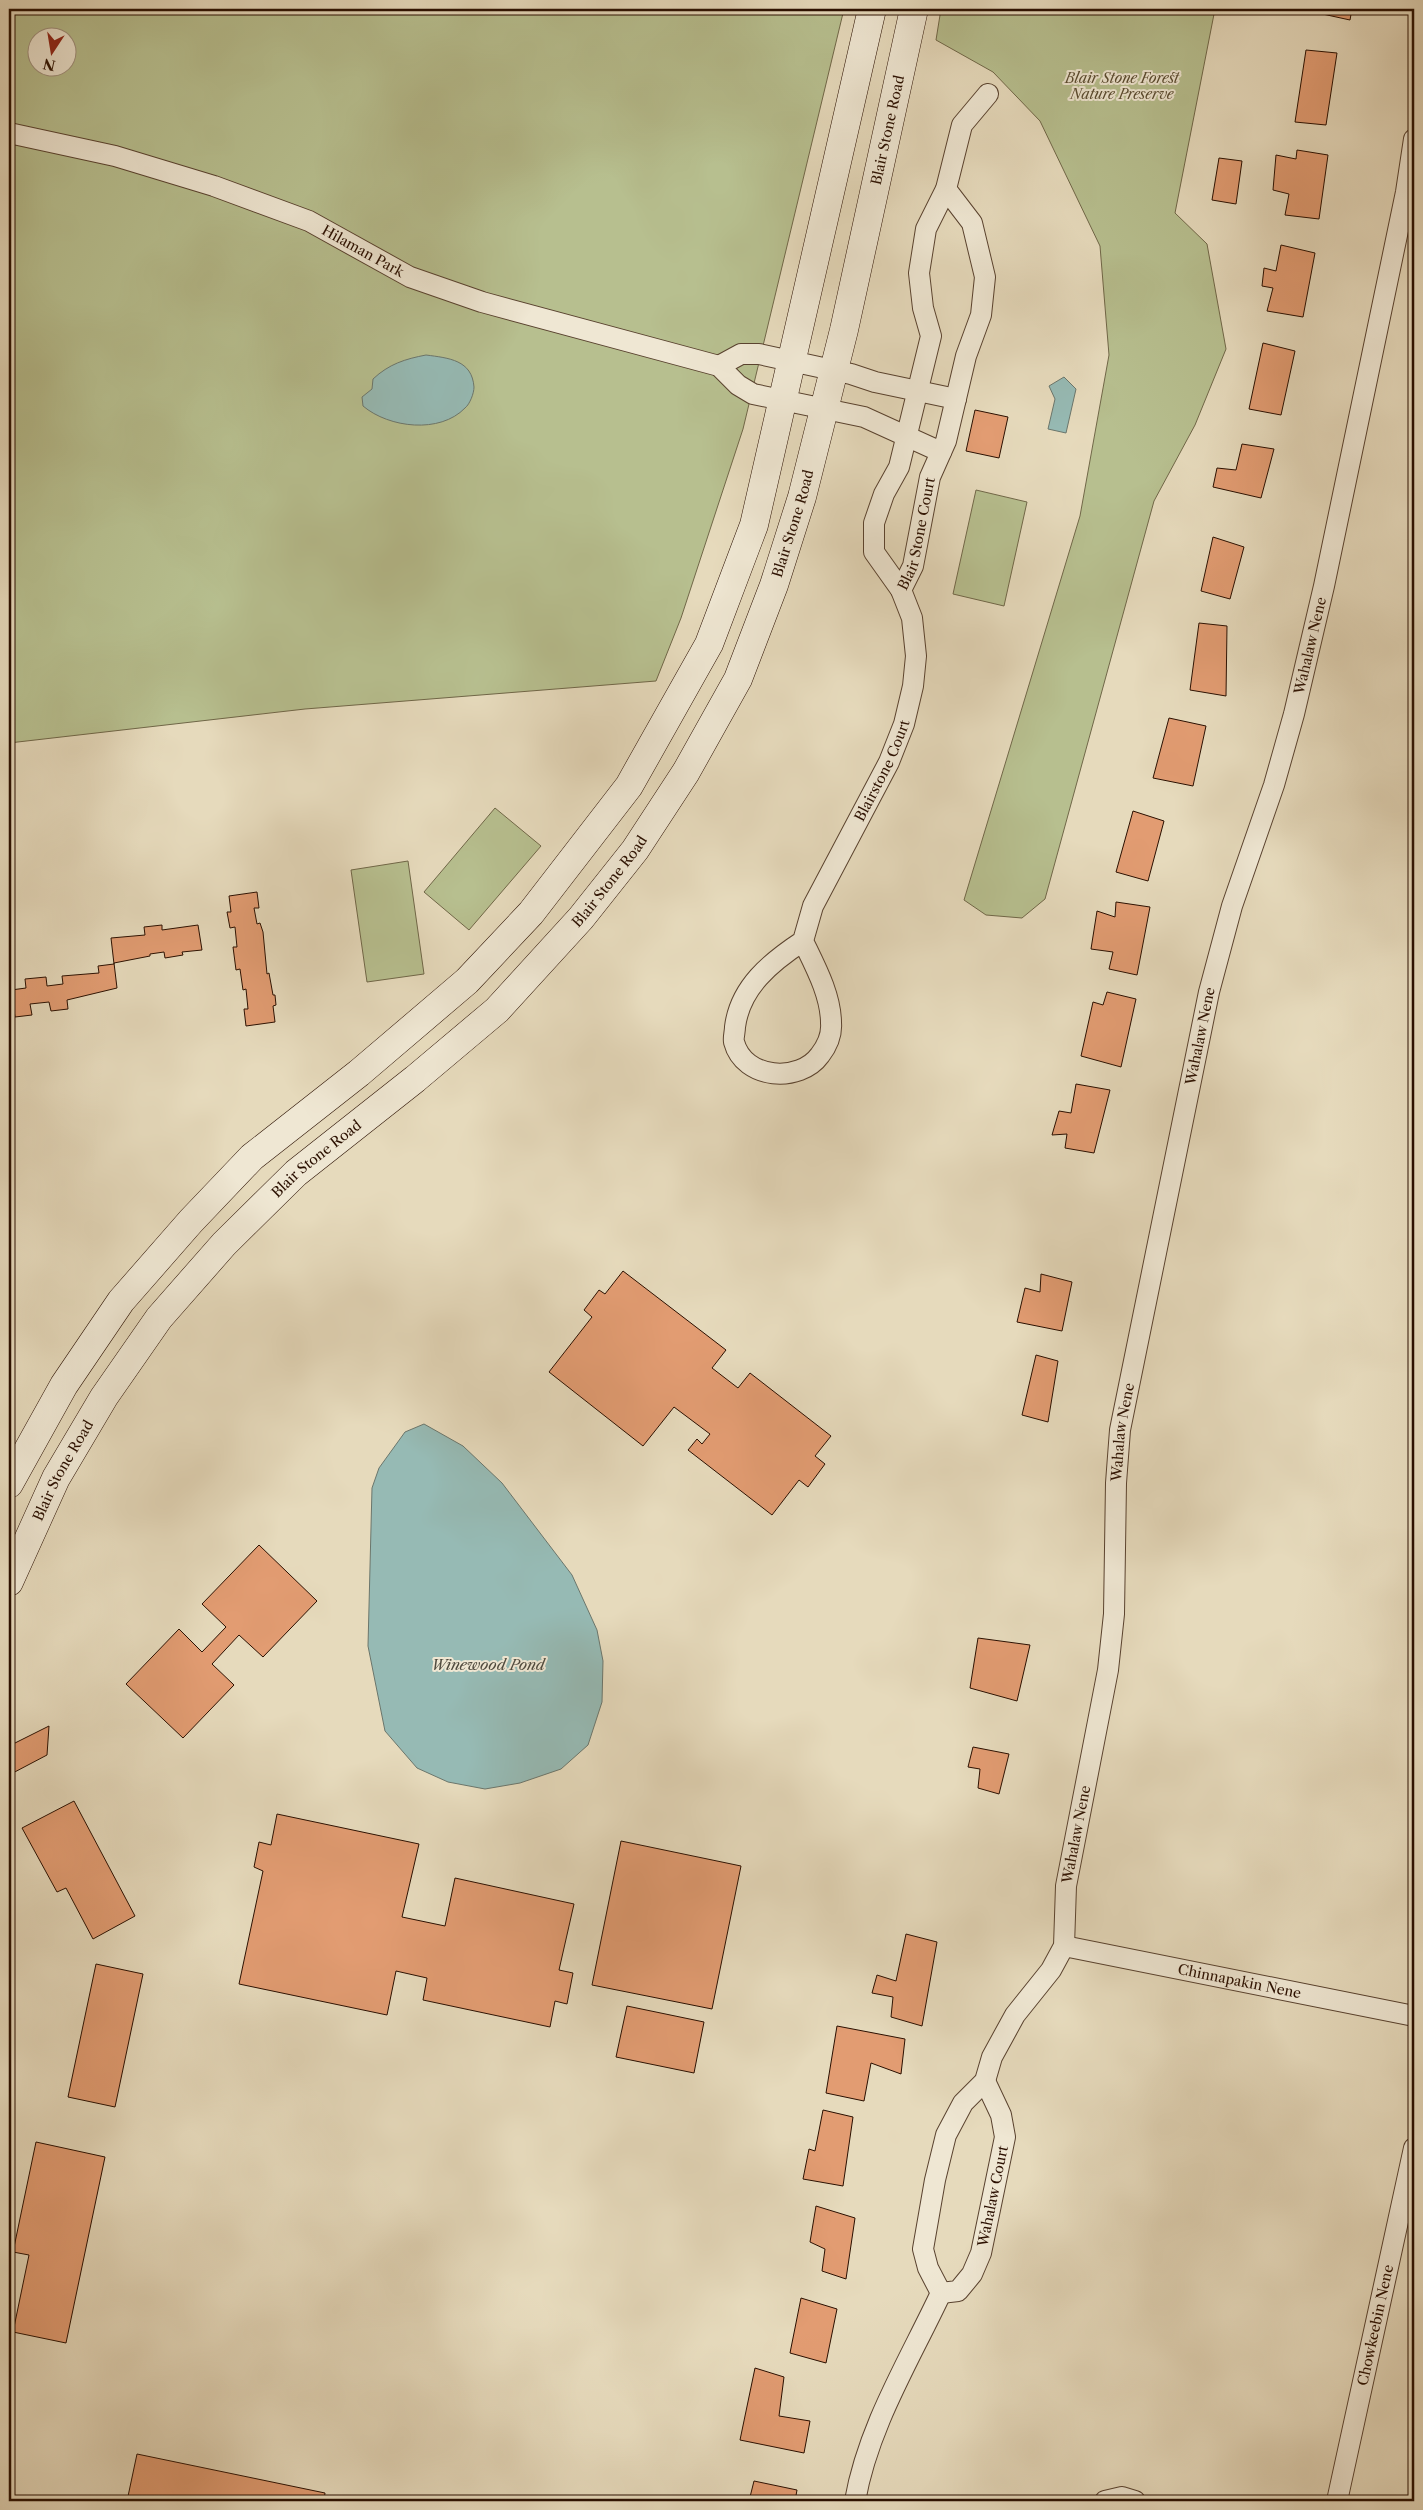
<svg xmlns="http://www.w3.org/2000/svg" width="1423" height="2510" viewBox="0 0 1423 2510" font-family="'Libre Caslon Text',serif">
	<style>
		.green { fill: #b7bf8f; stroke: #706748; fill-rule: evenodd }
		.water { fill: #96bab4; stroke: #6b766c }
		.building { fill: #e29c72; stroke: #2a0f00 }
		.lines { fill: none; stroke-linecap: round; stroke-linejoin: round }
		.minor-casing { stroke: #59422f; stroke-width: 22 }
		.secondary-casing { stroke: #2a0f00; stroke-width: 29 }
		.minor { stroke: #efe7d3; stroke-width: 20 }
		.secondary { stroke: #efe7d3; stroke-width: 28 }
		.labels { text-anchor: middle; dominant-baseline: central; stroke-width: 4; stroke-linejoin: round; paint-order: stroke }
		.park-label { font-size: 14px; font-style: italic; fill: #5b4d32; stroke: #efe7d3 }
		.street-label { font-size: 14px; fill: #2a0f00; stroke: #efe7d3 }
		.water-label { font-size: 15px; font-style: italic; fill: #504b3f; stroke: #efe7d3 }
	</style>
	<rect width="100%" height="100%" fill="#e6dabc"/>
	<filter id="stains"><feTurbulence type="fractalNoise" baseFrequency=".004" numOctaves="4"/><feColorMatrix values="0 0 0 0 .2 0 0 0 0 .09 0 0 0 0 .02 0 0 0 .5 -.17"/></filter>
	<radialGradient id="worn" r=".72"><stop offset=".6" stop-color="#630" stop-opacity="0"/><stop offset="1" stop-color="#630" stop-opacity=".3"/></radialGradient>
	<path class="green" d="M 9,9 L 844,9 L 743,429 L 681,618 L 656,681 L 305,709 L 9,743 ZM 38,38 L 68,38 L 68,68 L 38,68 Z
		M 941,9 L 1215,9 L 1175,213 L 1207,244 L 1226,349 L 1195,425 L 1154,501 L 1045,899 L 1022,918 L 986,915 L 964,900 L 1080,516 L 1109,355 L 1100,246 L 1040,121 L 993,72 L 936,40 Z
		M 976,490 L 1027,502 L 1004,606 L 953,594 Z
		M 495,808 L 541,846 L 469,930 L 424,892 Z
		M 408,861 L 424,974 L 367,982 L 351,870 Z"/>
	<path class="water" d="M 426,355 C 449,358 472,360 474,387 C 474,393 470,404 465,408 C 440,434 389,428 363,406 L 362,397 L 372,389 L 373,379 C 389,364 405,359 426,355 Z
		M 1064,377 L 1076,389 L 1066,433 L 1048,429 L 1055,399 L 1049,386 Z
		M 424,1424 L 463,1446 L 502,1483 L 572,1575 L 597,1630 L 603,1661 L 602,1702 L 588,1745 L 561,1769 L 520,1783 L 485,1789 L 448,1782 L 417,1768 L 385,1731 L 368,1646 L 372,1488 L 379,1468 L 405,1432 Z"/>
	<path class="building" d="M 1319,9 L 1352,9 L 1350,20 L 1318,13 Z
		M 1306,50 L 1337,53 L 1326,125 L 1295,122 Z
		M 1297,150 L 1328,155 L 1319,219 L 1285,215 L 1289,194 L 1273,190 L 1276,155 L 1296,159 Z
		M 1219,158 L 1242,161 L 1236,204 L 1212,200 Z
		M 1281,245 L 1315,253 L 1303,317 L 1267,311 L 1273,288 L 1262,286 L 1264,268 L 1276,271 Z
		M 1263,343 L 1295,351 L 1281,415 L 1249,409 Z
		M 975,410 L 1008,417 L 999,458 L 966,451 Z
		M 1242,444 L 1274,449 L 1261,498 L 1213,487 L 1217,468 L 1236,470 Z
		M 1213,537 L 1244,547 L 1230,599 L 1201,591 Z
		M 1199,623 L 1227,626 L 1226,696 L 1190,690 Z
		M 1169,718 L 1206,726 L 1193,786 L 1153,778 Z
		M 1133,811 L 1164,821 L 1148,881 L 1116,872 Z
		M 257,892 L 259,908 L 254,908 L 257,924 L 260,923 L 263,932 L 267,974 L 269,973 L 273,995 L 275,995 L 276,1005 L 273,1006 L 275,1022 L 246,1026 L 244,1009 L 248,1009 L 246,989 L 243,990 L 240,969 L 236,970 L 233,947 L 237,947 L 235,927 L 230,928 L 227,912 L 231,912 L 229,896 Z
		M 1116,902 L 1150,907 L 1137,975 L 1109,969 L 1113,952 L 1091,949 L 1097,911 L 1115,917 Z
		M 162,925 L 162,930 L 198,925 L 202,950 L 182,952 L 183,955 L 165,958 L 164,952 L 150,954 L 150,956 L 114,963 L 117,988 L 67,1000 L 68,1009 L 51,1011 L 49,1002 L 30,1004 L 32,1015 L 15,1017 L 11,990 L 26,988 L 25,979 L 46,977 L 47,986 L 63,984 L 62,976 L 99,973 L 98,966 L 114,964 L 111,938 L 145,935 L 144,927 Z
		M 1107,992 L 1136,999 L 1121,1067 L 1081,1056 L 1093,1002 L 1103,1005 Z
		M 1076,1084 L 1110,1090 L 1094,1153 L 1065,1148 L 1067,1134 L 1052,1135 L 1059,1111 L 1071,1113 Z
		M 623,1271 L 726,1350 L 712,1368 L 738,1388 L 750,1373 L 831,1436 L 815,1456 L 825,1464 L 808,1487 L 799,1480 L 772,1515 L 688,1450 L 697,1439 L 702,1444 L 710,1434 L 674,1407 L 643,1446 L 549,1372 L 592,1317 L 584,1310 L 599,1290 L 605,1294 Z
		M 1041,1274 L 1072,1282 L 1062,1331 L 1017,1322 L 1025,1288 L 1040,1292 Z
		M 1036,1355 L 1058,1361 L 1048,1422 L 1022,1415 Z
		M 259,1545 L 317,1601 L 263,1657 L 239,1635 L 212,1664 L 234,1685 L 183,1738 L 126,1684 L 179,1629 L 202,1652 L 226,1627 L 202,1604 Z
		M 978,1638 L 1030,1645 L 1017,1701 L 970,1688 Z
		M 49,1726 L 47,1755 L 9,1775 L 9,1746 Z
		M 973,1747 L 1009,1754 L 999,1794 L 978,1788 L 980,1769 L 968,1767 Z
		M 74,1801 L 135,1916 L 93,1939 L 66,1888 L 57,1892 L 22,1828 Z
		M 277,1814 L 419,1844 L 402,1917 L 445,1926 L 455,1878 L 574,1904 L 559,1970 L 573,1973 L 567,2004 L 555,2001 L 550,2027 L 423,2000 L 427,1978 L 396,1971 L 387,2015 L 239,1984 L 263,1871 L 254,1867 L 259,1842 L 271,1845 Z
		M 621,1841 L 741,1866 L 712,2009 L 592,1985 Z
		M 906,1934 L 937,1942 L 922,2026 L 891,2017 L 893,1997 L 872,1993 L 877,1975 L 896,1981 Z
		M 96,1964 L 143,1974 L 115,2107 L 68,2097 Z
		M 627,2006 L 704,2022 L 694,2073 L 616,2057 Z
		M 837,2026 L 905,2039 L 901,2074 L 871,2063 L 864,2101 L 826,2093 Z
		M 823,2110 L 853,2117 L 843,2186 L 803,2179 L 809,2149 L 815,2151 Z
		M 36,2142 L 105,2157 L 66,2343 L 13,2332 L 29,2255 L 13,2252 Z
		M 816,2206 L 855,2218 L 846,2279 L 822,2271 L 825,2249 L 810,2242 Z
		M 801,2298 L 837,2309 L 826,2363 L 790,2353 Z
		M 755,2368 L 784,2377 L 779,2416 L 810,2421 L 804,2453 L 740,2440 Z
		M 137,2454 L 325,2493 L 324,2501 L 127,2501 Z
		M 754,2481 L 797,2490 L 795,2501 L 749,2501 Z"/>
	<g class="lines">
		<defs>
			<g id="minor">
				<path id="s1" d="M 9,133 L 115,156 L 214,186 L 309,221 L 410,277 L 482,302 L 719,366 L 738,385 L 753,394 L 864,417 L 941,452"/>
				<path d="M 719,366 L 741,354 L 759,354 L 851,374 L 875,382 L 956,399"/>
				<path id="s2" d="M 901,590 L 913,566 L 930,477 L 946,441 L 966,356 L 981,315 L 985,277 L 972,223 L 946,189"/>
				<path id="s3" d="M 803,941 C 815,966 831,995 831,1023 C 832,1035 827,1046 820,1055 C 800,1083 744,1080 734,1042 C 733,1038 735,1032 735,1027 C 740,987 771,962 803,941 L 813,906 L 889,762 L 904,724 L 913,686 L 916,656 L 912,618 L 901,590 L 874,552 L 874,523 L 884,494 L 899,467 L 931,336 L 923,308 L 919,273 L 926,229 L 946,189 L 962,125 L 988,94"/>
				<path id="s4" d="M 1064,1946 L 1414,2016"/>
				<path id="s5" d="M 941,2293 L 928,2268 L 923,2249 L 935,2180 L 946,2135 L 963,2103 L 985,2081 L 992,2057 L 1015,2015 L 1051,1970 L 1064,1946 L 1066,1886 L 1108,1670 L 1114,1614 L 1116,1483 L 1120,1430 L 1209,992 L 1232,906 L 1274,785 L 1294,714 L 1324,586 L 1406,192 L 1414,139"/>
				<path id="s6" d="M 941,2293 L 958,2291 L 972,2274 L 981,2253 L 1005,2137 L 1001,2115 L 985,2081"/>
				<path d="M 855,2501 C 868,2427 909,2361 941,2293"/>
				<path d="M 1105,2501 L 1122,2497 L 1135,2501"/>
				<path id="s7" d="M 1337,2501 L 1414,2148"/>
			</g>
			<g id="secondary">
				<path d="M 9,1484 L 64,1385 L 121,1301 L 191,1221 L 252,1157 L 359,1073 L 467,981 L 531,913 L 629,786 L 709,644 L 754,525 L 872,9"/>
				<path id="s8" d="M 9,1582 L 56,1478 L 104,1397 L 159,1318 L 224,1244 L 296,1173 L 415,1079 L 497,1010 L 581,918 L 635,850 L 686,772 L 738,679 L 774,585 L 802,497 L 844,330 L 914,9"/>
			</g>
		</defs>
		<use href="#minor" class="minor-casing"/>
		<use href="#secondary" class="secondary-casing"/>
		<use href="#minor" class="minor"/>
		<use href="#secondary" class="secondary"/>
	</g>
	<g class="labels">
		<g class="park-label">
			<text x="1122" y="78">Blair Stone Forest<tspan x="1122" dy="16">Nature Preserve</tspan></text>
		</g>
		<g class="street-label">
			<text stroke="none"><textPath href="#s8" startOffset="1744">Blair Stone Road</textPath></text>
			<text stroke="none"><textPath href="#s1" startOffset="375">Hilaman Park</textPath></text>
			<text stroke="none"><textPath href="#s8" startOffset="1339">Blair Stone Road</textPath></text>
			<text stroke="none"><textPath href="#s2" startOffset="59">Blair Stone Court</textPath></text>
			<text stroke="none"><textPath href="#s5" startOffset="1718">Wahalaw Nene</textPath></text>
			<text stroke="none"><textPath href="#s3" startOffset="545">Blairstone Court</textPath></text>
			<text stroke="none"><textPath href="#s8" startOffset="934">Blair Stone Road</textPath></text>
			<text stroke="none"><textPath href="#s5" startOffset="1312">Wahalaw Nene</textPath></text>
			<text stroke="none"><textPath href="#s8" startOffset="529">Blair Stone Road</textPath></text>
			<text stroke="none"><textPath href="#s5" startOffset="908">Wahalaw Nene</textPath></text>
			<text stroke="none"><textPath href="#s8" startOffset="124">Blair Stone Road</textPath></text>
			<text stroke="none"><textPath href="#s5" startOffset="502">Wahalaw Nene</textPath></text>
			<text stroke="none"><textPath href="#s4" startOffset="179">Chinnapakin Nene</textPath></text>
			<text stroke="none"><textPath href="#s6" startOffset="120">Wahalaw Court</textPath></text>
			<text stroke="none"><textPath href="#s7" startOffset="180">Chowkeebin Nene</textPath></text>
		</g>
		<g class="water-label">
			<text x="488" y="1664">Winewood Pond</text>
		</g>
	</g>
	<rect width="1423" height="2510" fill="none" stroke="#e6dabc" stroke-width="30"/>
	<rect x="10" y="10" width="1403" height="2490" fill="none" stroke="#2a0f00" stroke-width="2.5"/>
	<rect x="15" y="15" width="1393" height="2480" fill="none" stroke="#2a0f00"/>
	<g transform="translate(52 52) rotate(192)"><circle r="24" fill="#efe7d3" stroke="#a0917f"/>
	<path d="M0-4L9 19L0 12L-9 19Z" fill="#8f2418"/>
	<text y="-8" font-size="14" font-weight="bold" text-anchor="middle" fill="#2a0f00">N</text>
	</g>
	<rect width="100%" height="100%" filter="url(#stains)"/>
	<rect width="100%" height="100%" fill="url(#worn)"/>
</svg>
